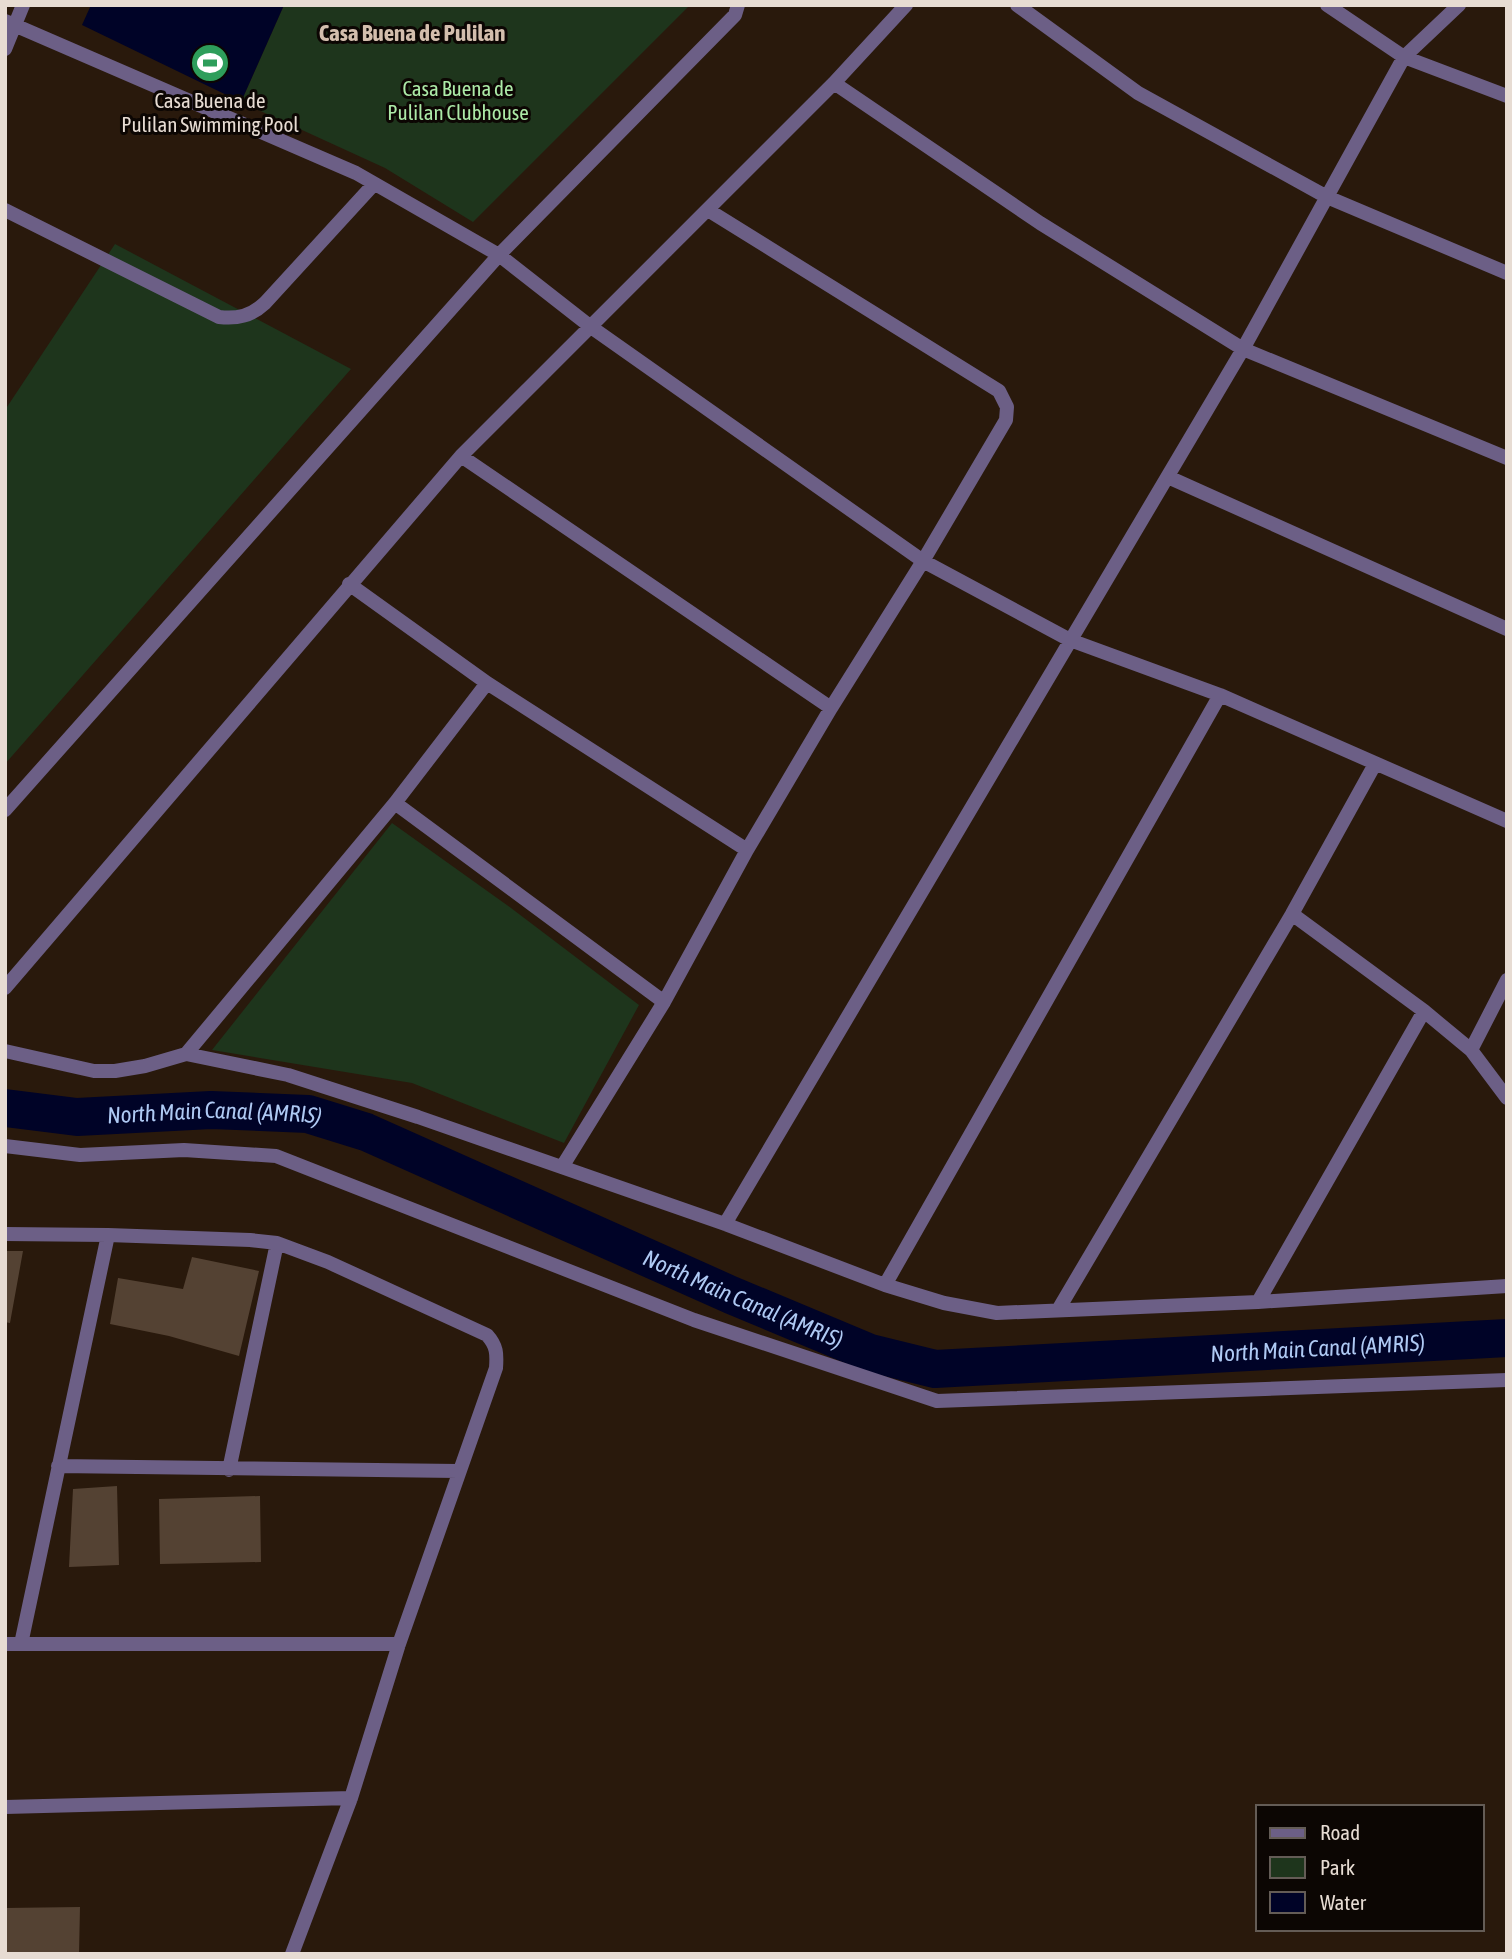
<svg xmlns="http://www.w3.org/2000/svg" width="1512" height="1959" viewBox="0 0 1512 1959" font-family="'Asap Condensed',sans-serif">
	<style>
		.green { fill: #1e351c }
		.water { fill: #000327 }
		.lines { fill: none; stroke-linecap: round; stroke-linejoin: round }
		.canal { stroke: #000327; stroke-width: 38 }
		.building { fill: #544233 }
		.minor { stroke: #6c5f86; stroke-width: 14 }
		.labels { text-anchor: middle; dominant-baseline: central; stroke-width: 6; stroke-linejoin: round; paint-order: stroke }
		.park-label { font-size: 21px; fill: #aceaa7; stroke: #0c0603 }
		.poi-label { font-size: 21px; fill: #e7dcd3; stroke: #0c0603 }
		.neighbourhood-label { font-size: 23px; font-weight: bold; fill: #d3bead; stroke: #0c0603 }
		.water-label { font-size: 23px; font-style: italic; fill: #aec9f3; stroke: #0c0603 }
	</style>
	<rect width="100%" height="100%" fill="#29190c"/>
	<path class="green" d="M 284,5 L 690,5 L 473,222 L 385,168 L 241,102 Z
		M 115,244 L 351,369 L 5,764 L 5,410 Z
		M 392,823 L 511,908 L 639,1005 L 564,1143 L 412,1083 L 212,1050 Z"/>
	<path class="water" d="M 91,5 L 284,5 L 241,102 L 82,25 Z"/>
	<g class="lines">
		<path class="canal" id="s1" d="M 5,1108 L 77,1117 L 211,1110 L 308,1114 L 366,1132 L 731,1295 L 870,1353 L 935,1369 L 1507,1338"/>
	</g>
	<path class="building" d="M 5,1251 L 23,1251 L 10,1323 L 5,1322 Z
		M 192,1257 L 259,1271 L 239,1356 L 169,1336 L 110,1324 L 118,1278 L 183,1289 Z
		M 117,1486 L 119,1565 L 69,1567 L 73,1489 Z
		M 260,1496 L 261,1562 L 160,1564 L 159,1499 Z
		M 80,1907 L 79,1954 L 5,1954 L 5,1908 Z"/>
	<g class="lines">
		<path class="minor" d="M 1017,5 L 1138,93 L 1327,197 L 1507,273
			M 1327,5 L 1404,57 L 1507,96
			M 5,21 L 356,173 L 499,255 L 591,327 L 923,561 L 1070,640 L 1220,695 L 1507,821
			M 5,49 L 23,5
			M 834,83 L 1040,223 L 1243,349 L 1507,458
			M 5,210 L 219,317 C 238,319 251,316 265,303 L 374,184
			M 461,456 L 831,708
			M 1168,477 L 1507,629
			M 349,584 L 487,683 L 747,850
			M 395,803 L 664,1002
			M 5,810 L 499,255 L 735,15 L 738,5
			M 5,988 L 461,456 L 834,83 L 906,5
			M 1424,1011 L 1471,1050 L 1507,980
			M 1471,1050 L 1507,1098
			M 5,1051 L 94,1071 L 115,1071 L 145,1066 L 186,1054 L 288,1075 L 418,1117 L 725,1224 L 885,1285 L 944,1303 L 997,1313 L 1258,1302 L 1507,1286
			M 186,1054 L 395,803 L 487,683
			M 5,1146 L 80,1155 L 184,1150 L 276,1156 L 694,1320 L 937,1401 L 1507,1380
			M 562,1167 L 664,1002 L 747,850 L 831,708 L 923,561 L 1006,420 L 1007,407 L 999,391 L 708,210
			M 725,1224 L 1243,349 L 1404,57 L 1459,5
			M 5,1234 L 108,1235 L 250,1240 L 277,1243 L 328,1262 L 487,1335 C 497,1346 497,1354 496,1368 L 399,1644 L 351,1798 L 292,1954
			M 885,1285 L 1220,695
			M 1258,1302 L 1424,1011 L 1292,914
			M 1058,1310 L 1292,914 L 1375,764
			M 58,1466 L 458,1471
			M 229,1470 L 277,1243
			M 5,1644 L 399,1644
			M 21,1644 L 108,1235
			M 5,1807 L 351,1798"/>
	</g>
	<defs>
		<symbol id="stadium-disc" viewBox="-11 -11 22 22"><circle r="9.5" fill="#2e9e5b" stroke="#0c0603"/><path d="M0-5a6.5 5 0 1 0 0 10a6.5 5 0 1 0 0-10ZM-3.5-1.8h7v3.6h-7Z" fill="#fff"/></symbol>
	</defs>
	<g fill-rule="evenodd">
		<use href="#stadium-disc" x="188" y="41" width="44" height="44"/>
	</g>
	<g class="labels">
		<g class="park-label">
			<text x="458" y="88">Casa Buena de<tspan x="458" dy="24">Pulilan Clubhouse</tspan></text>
		</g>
		<g class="poi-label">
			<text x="210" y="100">Casa Buena de<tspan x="210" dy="24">Pulilan Swimming Pool</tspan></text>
		</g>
		<g class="neighbourhood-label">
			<text x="412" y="33">Casa Buena de Pulilan</text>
		</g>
		<g class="water-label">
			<text stroke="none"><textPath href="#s1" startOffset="210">North Main Canal (AMRIS)</textPath></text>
			<text stroke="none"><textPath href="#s1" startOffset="777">North Main Canal (AMRIS)</textPath></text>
			<text stroke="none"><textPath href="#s1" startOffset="1365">North Main Canal (AMRIS)</textPath></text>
		</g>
	</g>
	<rect width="1512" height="1959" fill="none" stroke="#e7dcd3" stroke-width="14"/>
	<rect x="1256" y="1805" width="228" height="126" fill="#0c0603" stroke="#645c56" stroke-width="2"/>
	<rect x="1270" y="1828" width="35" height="10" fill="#6c5f86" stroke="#645c56" stroke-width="2"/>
	<text x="1320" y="1840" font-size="21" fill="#e7dcd3">Road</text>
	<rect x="1270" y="1857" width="35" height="21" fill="#1e351c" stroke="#645c56" stroke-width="2"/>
	<text x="1320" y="1875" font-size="21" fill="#e7dcd3">Park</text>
	<rect x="1270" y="1892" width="35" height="21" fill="#000327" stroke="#645c56" stroke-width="2"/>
	<text x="1320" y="1910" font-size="21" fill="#e7dcd3">Water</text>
</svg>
